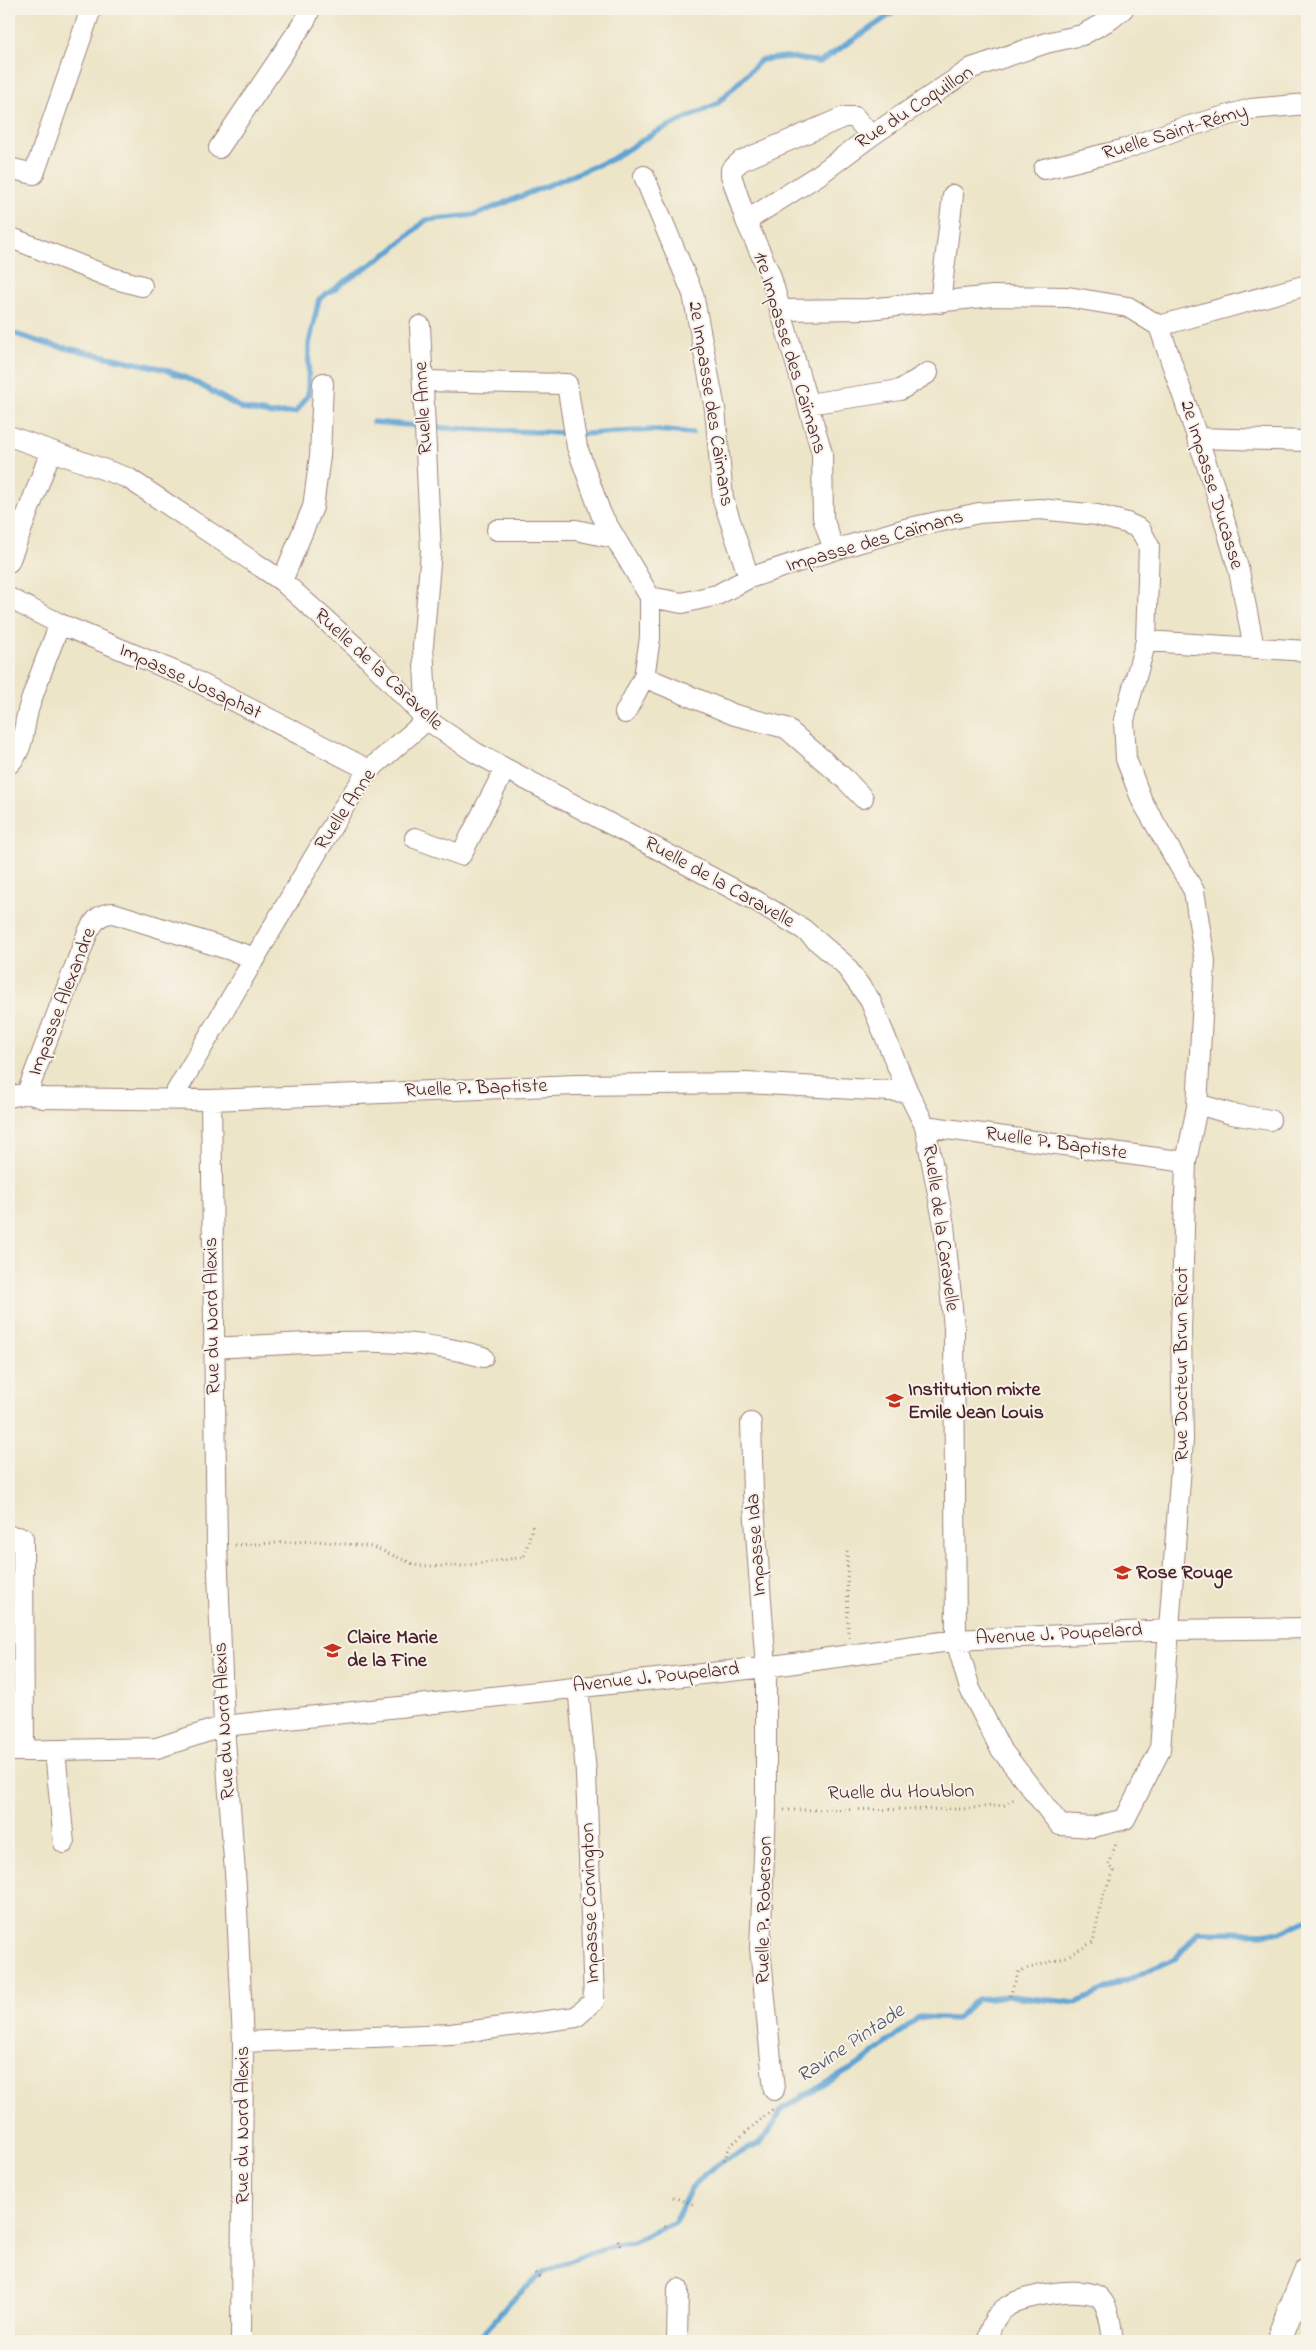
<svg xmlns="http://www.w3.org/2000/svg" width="1316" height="2350" viewBox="0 0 1316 2350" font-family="'Indie Flower',sans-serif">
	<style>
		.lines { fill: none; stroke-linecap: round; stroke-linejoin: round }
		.stream { stroke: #5ea3d3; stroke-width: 5.5 }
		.minor-casing { stroke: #9c827a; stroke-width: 22 }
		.major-casing { stroke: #9c827a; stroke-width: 27 }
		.path { stroke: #9c827a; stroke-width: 3; stroke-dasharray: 1 4; stroke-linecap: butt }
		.minor { stroke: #fff; stroke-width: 20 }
		.major { stroke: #fff; stroke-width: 25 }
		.labels { text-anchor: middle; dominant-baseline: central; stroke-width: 4; stroke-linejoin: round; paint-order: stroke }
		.street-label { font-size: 20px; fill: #4a1f2b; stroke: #f7f3e8 }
		.poi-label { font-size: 20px; font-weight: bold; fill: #4a1f2b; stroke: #f7f3e8; text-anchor: start }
		.water-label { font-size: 21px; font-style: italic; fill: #52546e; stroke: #f7f3e8 }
	</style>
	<rect width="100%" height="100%" fill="#f7f3e8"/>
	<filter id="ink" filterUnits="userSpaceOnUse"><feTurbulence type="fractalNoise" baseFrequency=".02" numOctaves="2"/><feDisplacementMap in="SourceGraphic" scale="10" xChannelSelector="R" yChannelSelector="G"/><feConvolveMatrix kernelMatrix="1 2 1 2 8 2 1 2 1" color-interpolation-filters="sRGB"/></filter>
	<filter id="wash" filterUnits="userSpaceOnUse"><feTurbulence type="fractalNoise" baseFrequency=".0096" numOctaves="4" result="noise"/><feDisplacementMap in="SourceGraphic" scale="20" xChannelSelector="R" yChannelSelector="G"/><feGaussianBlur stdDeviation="1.12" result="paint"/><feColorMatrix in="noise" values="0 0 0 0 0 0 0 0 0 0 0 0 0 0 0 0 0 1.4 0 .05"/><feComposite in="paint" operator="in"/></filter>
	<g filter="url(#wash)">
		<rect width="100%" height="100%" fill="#ede5c8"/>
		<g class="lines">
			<path class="stream" d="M 9,332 L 47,344 L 164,369 L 193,381 L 243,409 L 271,414 L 296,412 L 308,395 L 309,344 L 319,299 L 392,250 L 426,220 L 475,215 L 610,160 L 656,132 L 717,104 L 761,60 L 786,57 L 820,62 L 899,9
				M 373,422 L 442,428 L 585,434 L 653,430 L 692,433
				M 477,2341 L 511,2301 L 543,2273 L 585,2255 L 623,2243 L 632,2242 L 675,2222 L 690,2190 L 703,2176 L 724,2160 L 759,2144 L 774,2125 L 782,2109 L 863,2062 L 919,2017 L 956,2019 L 977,1999 L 1010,1996 L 1076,2003 L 1176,1958 L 1198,1932 L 1280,1933 L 1307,1920"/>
		</g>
	</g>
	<g filter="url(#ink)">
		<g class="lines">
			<defs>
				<path id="minor" d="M 219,148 L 306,19 L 310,9
					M 9,168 L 34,174 L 91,9
					M 1044,169 L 1122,150 L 1179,129 L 1251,109 L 1307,104
					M 644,176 L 693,294 L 715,409 L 723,499 L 749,578
					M 746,221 L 820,174 L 871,136 L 972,68 L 1046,43 L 1082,35 L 1111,19 L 1123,9
					M 9,237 L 112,278 L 142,286
					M 940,303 L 953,195
					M 780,310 L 868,309 L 993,296 L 1068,297 L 1128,307 L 1159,326
					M 1159,326 L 1216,492 L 1239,571 L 1254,648
					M 1159,326 L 1307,285
					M 423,381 L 567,384 L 577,447 L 601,514 L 650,597 L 650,638 L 644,677 L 625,713
					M 808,404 L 900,390 L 928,373
					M 9,436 L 128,478 L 282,581 L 369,659 L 427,720 L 476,753 L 758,902 L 803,929 L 844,964 L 870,1000 L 908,1092 L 925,1126 L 944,1225 L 954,1328 L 956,1640 L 970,1689 L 1000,1748 L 1060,1825 L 1093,1827 L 1125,1819 L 1160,1750 L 1183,1440 L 1181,1330 L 1186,1162 L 1197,1107 L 1205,961 L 1194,891 L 1142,801 L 1126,759 L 1124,720 L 1146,641 L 1149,546 L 1140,529 L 1127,523 L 1097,515 L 1040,509 L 979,513 L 905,529 L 834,550 L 749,578 L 717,595 L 682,603 L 650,597
					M 1197,438 L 1307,441
					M 497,530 L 576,530 L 614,538
					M 834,550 L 823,518 L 822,453 L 770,274 L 746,221 L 731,175 L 731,170 L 741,161 L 844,117 L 855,117 L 871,136
					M 9,562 L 51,451
					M 282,581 L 313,507 L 320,456 L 323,383
					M 9,598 L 60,624 L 188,677 L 369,770
					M 1146,641 L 1307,651
					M 644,677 L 735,715 L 786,728 L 845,779 L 863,798
					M 9,764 C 25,749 23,726 29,707 C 38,679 49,651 60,624
					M 415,838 L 461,855 L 505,769
					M 27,1093 L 88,932 C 95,920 99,914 113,913 L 256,958
					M 9,1097 L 27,1093 L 43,1098 L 211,1100 L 576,1085 L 746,1083 L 908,1092
					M 173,1097 L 343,808 L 369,770 L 427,720 L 423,646 L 431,551 L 420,326
					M 211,1100 L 217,1546 L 224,1726 L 236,1886 L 243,2042 L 241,2341
					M 1197,1107 L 1208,1107 L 1231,1114 L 1270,1120
					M 925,1126 L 1186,1162
					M 213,1348 C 299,1344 400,1332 483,1357
					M 751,1423 L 753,1493 L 766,1667 L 766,1810 L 760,1948 L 774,2090
					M 9,1536 L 23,1538 L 24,1750
					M 9,1751 L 157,1748 L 224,1726 L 766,1667 L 956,1640 L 1170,1630 L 1307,1628
					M 55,1751 L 64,1843
					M 243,2042 L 451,2034 L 576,2017 L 594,2001 L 586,1773 L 578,1686
					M 677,2341 L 678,2289
					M 988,2341 C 990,2326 995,2315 1008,2306 C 1022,2295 1087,2285 1100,2298 C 1110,2308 1111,2328 1113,2341"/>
				<path id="major" d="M 1281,2341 L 1282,2331 L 1307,2270"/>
			</defs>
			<use href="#minor" class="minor-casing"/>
			<use href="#major" class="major-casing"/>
			<path class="path" d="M 235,1545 L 317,1541 L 373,1547 L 418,1566 L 462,1566 L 524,1557 L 533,1524
				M 847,1551 L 848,1638
				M 784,1810 L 962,1809 L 1004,1805 L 1016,1798
				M 1010,1996 L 1019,1971 L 1064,1958 L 1093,1942 L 1102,1898 L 1114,1871 L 1108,1865 L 1117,1841
				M 724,2160 L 730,2146 L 773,2109
				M 673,2197 L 695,2205
				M 665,2225 L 667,2228
				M 618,2240 L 621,2249
				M 535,2273 L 542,2280"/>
			<use href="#minor" class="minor"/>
			<use href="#major" class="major"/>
		</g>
	</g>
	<defs>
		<symbol id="school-bare" viewBox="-9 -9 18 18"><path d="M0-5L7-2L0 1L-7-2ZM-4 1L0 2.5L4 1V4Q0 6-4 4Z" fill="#c8321e" stroke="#f7f3e8" stroke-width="2.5" paint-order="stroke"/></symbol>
	</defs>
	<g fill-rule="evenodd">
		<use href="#school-bare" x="882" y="1388" width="25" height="25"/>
		<use href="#school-bare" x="1110" y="1560" width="25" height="25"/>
		<use href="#school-bare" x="320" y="1638" width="25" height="25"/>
	</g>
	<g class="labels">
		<g class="street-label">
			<text transform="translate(915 108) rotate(-33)">Rue du Coquillon</text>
			<text transform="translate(1175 133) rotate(-17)">Ruelle Saint-Rémy</text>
			<text transform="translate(789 353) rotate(73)">1re Impasse des Caïmans</text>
			<text transform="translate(710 404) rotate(81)">2e Impasse des Caïmans</text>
			<text transform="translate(424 408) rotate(-93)">Ruelle Anne</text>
			<text transform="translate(1211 485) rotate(73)">2e Impasse Ducasse</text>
			<text transform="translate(875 542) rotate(-16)">Impasse des Caïmans</text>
			<text transform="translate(378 670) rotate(43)">Ruelle de la Caravelle</text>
			<text transform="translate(190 682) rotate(25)">Impasse Josaphat</text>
			<text transform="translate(346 810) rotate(-56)">Ruelle Anne</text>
			<text transform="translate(719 883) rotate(29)">Ruelle de la Caravelle</text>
			<text transform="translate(63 1002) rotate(-69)">Impasse Alexandre</text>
			<text transform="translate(476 1089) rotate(-2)">Ruelle P. Baptiste</text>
			<text transform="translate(1056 1144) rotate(8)">Ruelle P. Baptiste</text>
			<text transform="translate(940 1228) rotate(82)">Ruelle de la Caravelle</text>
			<text transform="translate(213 1316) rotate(-91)">Rue du Nord Alexis</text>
			<text transform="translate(1182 1364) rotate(-90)">Rue Docteur Brun Ricot</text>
			<text transform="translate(757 1545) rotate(-94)">Impasse Ida</text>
			<text transform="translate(1059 1635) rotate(-3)">Avenue J. Poupelard</text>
			<text transform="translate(656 1678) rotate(-6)">Avenue J. Poupelard</text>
			<text transform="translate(225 1721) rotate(-93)">Rue du Nord Alexis</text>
			<text transform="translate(901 1793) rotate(-1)">Ruelle du Houblon</text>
			<text transform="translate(591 1903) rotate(-92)">Impasse Corvington</text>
			<text transform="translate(765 1910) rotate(-89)">Ruelle P. Roberson</text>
			<text transform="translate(243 2125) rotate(-90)">Rue du Nord Alexis</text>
		</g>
		<g class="poi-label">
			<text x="908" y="1390">Institution mixte<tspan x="908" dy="23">Emile Jean Louis</tspan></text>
			<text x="1136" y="1573">Rose Rouge</text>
			<text x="347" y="1638">Claire Marie<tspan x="347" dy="23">de la Fine</tspan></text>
		</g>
		<g class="water-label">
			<text transform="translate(851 2044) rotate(-34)">Ravine Pintade</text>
		</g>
	</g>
	<rect width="1316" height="2350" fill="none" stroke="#f7f3e8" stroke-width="30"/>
</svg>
